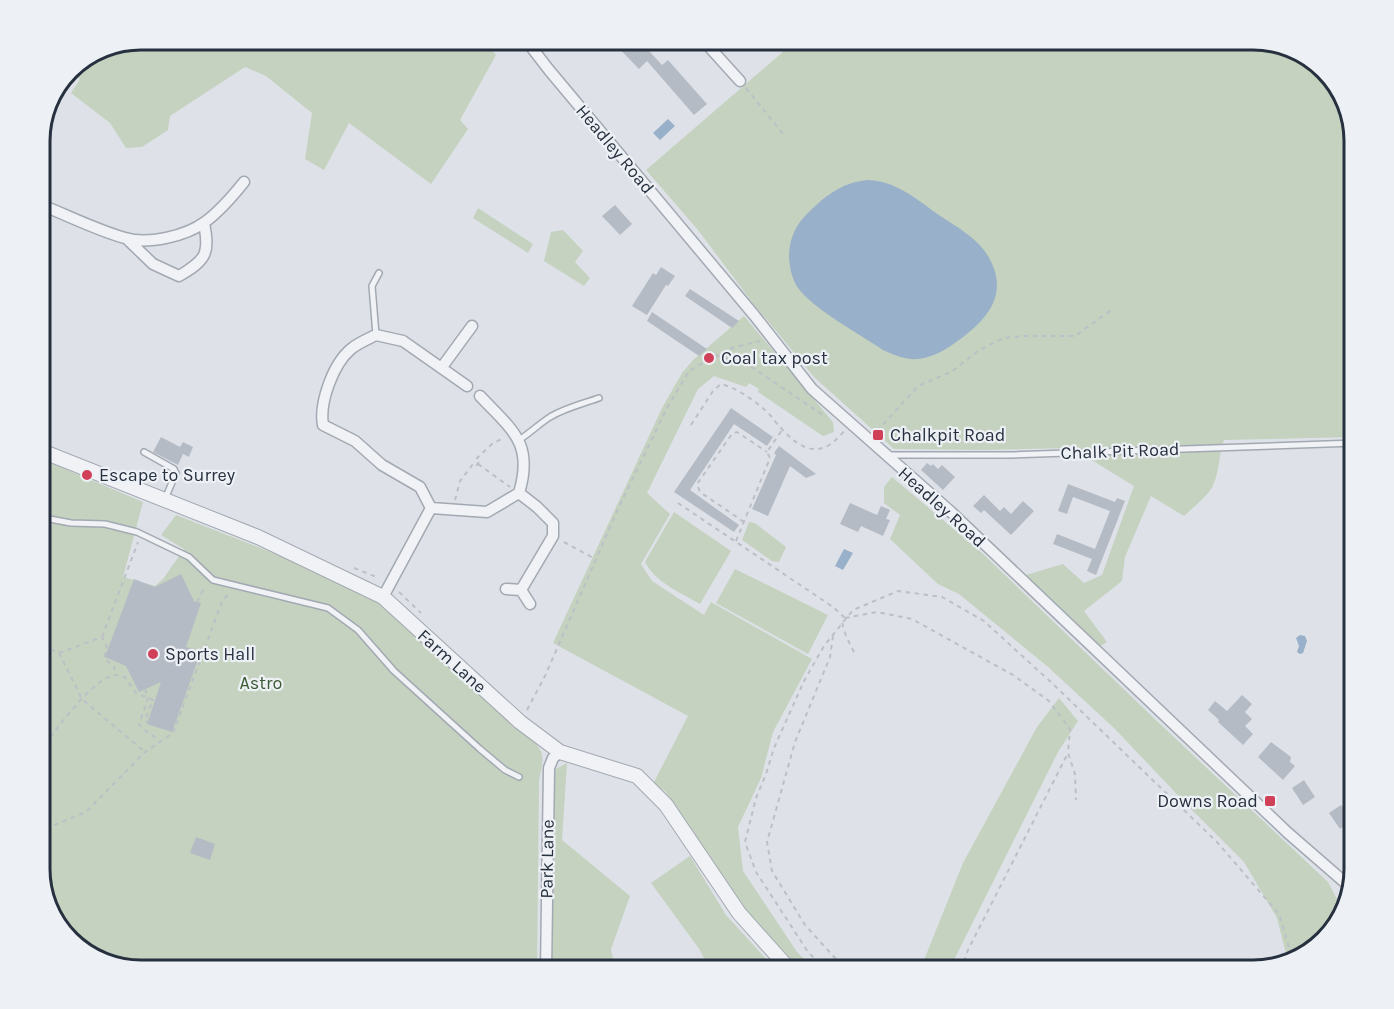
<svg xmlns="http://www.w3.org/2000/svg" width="1394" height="1009" font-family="Karla,sans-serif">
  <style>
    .green { fill: #c4d2bf }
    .water { fill: #98b0c9 }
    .building { fill: #b5bbc5 }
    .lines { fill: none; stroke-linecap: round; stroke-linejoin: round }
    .service-casing { stroke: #a3a9b2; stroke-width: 8 }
    .minor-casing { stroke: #a3a9b2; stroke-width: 13 }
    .tertiary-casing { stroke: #a3a9b2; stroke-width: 16 }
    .path { stroke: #bcc0c6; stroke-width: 2; stroke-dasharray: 4.5 4.5; stroke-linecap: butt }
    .service { stroke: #f0f2f6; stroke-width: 5 }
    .minor { stroke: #f0f2f6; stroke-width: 10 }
    .tertiary { stroke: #f0f2f6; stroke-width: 14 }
    .poi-dot { fill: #d04058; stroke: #edf1f5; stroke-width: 2 }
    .labels { text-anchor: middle; stroke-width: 4.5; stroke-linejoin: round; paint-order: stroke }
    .street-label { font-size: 18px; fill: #27303f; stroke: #edf1f5 }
    .poi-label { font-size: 18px; fill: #27303f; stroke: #edf1f5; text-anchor: start }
    .park-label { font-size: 18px; fill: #3c5a34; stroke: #edf1f5 }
    .rim { fill: none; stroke: #27303f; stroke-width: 3 }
  </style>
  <rect width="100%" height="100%" fill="#dee2e8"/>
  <path class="green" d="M 141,39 L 483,39 L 496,55 L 460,120 L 468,129 L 431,184 L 349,123 L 324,170 L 305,159 L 312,113 L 266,76 L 245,67 L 170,116 L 168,130 L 142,147 L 126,148 L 110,123 L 71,93 L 80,79 L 68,71 L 73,64 Z
    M 798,39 L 1254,39 L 1315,60 L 1344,95 L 1355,140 L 1355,437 L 1224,440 C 1218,456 1220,478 1209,492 C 1202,501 1192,508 1184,516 L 1151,496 L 1125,557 L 1122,581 L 1084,611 L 1107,642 L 1099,647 L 1026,575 L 1063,564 L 1084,583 L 1102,575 L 1134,486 L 1072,448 L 986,450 L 894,449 L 814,377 L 752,302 L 698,230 L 646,170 Z
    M 478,208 L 533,244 L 528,253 L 473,218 Z
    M 563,230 L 583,251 L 575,262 L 590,278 L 584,286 L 544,261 L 551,232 Z
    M 744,316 L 833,422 L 834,432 L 823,436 L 758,392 L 759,389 L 749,383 L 746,387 L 714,376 L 698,389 L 647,493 L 670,514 L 641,564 L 652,581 L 704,615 L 711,602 L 812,659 L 773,732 L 761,778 L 738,827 L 743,871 L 797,952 L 815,970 L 799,970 L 745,909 L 665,791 L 653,784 L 688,716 L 553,643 L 662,408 L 682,373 L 693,360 Z
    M 39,458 L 143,502 L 123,577 L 155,586 L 163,579 L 184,549 L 161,535 L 176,515 L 273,553 L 363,593 L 389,610 L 526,733 C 545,753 545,753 539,780 L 537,970 L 140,970 L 79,949 L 50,914 L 39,875 Z
    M 892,477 L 982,553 L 1160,724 L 1328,882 L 1339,903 L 1334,930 L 1299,959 L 1288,962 L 1277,918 L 1244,862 L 1190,808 L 1114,728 L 1047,666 L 959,594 L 938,584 L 890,539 L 900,515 L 884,503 L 884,487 Z
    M 674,512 L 731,551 L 700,604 C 681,593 655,582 645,562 Z
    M 749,522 L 755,523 L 786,547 L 779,562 L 772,561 L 742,540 Z
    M 735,569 L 828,615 L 808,654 L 716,603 Z
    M 1059,698 L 1078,721 L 1058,752 L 949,970 L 920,970 L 963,863 L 1037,727 Z
    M 567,763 L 562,840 L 630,896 L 611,949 L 615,970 L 551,970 L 554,770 Z
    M 690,856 L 726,915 L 776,970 L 709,969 L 700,950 L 651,883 Z"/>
  <path class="water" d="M 668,119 L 675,126 L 660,140 L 653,133 Z
    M 867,180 C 895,181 914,197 936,213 C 953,225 977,237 988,256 C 1010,293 988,319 959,340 C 947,349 934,357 918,359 C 906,360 894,355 883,350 C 861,335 812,308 798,288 C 792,279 790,269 789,258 C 789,241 794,228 805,216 C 824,197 840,183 867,180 Z
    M 844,549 L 853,553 L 843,570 L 835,566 Z
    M 1300,635 L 1305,636 L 1307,641 L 1303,653 L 1300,654 L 1297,652 L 1299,646 L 1296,638 Z"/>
  <path class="building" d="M 610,39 L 638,39 L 662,65 L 668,60 L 707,104 L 694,115 L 647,61 L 639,69 Z
    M 615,205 L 632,224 L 620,235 L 602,216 Z
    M 661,267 L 675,276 L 668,286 L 666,285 L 647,315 L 632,306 L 653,273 L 656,275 Z
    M 690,289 L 739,321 L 732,328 L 685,296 Z
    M 652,312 L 707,349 L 699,356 L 647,321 Z
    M 731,408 L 773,437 L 767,446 L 734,424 L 690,490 L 739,525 L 734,532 L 674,492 Z
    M 161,437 L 180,447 L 183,442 L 193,447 L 189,457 L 183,454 L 178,465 L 153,452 Z
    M 779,446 L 816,474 L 806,478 L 790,466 L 768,516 L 752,509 L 776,455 L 774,453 Z
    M 927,463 L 931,466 L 933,464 L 938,469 L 942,465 L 955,477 L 943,490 L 921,470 Z
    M 1068,484 L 1115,502 L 1117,498 L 1125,501 L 1096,575 L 1087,571 L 1092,559 L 1053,544 L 1057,534 L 1095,549 L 1110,511 L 1073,497 L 1067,514 L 1058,511 Z
    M 984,495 L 1000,511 L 1004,507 L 1011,514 L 1023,501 L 1034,511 L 1011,535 L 984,510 L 981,513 L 973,506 Z
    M 850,503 L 877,515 L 881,506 L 890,510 L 886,519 L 890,520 L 883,536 L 861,526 L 858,532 L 840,524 Z
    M 181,574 L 194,601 L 201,603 L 186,647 L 201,651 L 172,732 L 147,724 L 161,682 L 139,692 L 126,666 L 105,657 L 134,579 L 155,587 Z
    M 1242,695 L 1252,704 L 1245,712 L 1252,719 L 1245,726 L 1253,734 L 1243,745 L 1218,722 L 1219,720 L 1208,710 L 1215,701 L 1227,711 Z
    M 1271,742 L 1291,757 L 1290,762 L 1295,766 L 1283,780 L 1258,757 Z
    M 1304,780 L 1315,797 L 1303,805 L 1292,788 Z
    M 1355,801 L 1355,819 L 1340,829 L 1329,813 L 1341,805 L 1344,809 Z
    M 196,837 L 215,844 L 210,860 L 190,853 Z"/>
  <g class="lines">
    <defs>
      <path id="service" d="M 376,335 L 372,286 L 379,273
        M 519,440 C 530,433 539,424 550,417 C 565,408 582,404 599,398
        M 144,452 L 174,469 L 176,473 L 165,499
        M 890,455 L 1011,455 L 1355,443
        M 39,517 L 71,523 L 105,524 L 137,532 L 189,557 L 213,580 L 328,608 L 358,630 L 394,671 L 480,749 L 505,770 L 519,777"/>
      <path id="minor" d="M 525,39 L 549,70 L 754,315 L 812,389 L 951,512 L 1288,833 L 1349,886
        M 702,39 L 740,81
        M 39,204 C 67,215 96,230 125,238 C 148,245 186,236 205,222 C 220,211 232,197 244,182
        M 127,239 L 153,264 L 179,276 C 206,260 210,254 204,223
        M 442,367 L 472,326
        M 431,508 L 420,487 L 382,465 L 355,441 L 323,425 C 319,403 333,364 351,349 C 358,343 368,339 376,335 L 403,341 L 467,386
        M 506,589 L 521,590 L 553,536 L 553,523 L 537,507 L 519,493
        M 521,590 L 530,604
        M 383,597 L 431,508 L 487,512 L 519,493 C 534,443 512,430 480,396
        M 546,970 L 549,768 L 553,758 L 560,752"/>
      <path id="tertiary" d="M 39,450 L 258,537 L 383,597 L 520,722 L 560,752 L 637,776 L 666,805 L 739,913 L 790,970"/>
    </defs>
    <use href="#service" class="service-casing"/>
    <use href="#minor" class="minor-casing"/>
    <use href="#tertiary" class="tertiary-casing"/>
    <path class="path" d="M 746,88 L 783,134
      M 717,356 L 747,364 L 823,415
      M 691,425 L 713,391 L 721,384 C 737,388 752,399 765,410 C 771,415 775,422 780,427 C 802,452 822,459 844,431
      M 877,431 L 918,386 L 951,372 L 978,351 L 1003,338 L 1023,336 L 1075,336 L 1114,308
      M 478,464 L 510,487
      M 455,500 L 460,481 L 473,464 L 476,466 L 480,461 L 477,458 L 492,444 L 503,438
      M 678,503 L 833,607 L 845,618
      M 744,522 L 700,492 L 697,484 L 732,434 L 737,432 L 767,452
      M 736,541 L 770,458 L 767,452 L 782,430
      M 564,542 L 595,559
      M 354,568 L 379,578
      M 399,592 L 421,613
      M 197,602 L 205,586
      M 845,618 L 877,612 L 912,619 L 1013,675 L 1049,701 L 1070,729 L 1068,753 L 1075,774 L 1076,800
      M 842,623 L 846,636 L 854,652
      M 39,627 L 45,647 L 59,653 L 82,699 L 145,752
      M 833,636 L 830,657 L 795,742 L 767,842 L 772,871 L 805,925 L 846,970
      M 102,637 L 138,542
      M 59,653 L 102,637 L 107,647 L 104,658 L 114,667 L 116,675
      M 39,655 L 51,651
      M 145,689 L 148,698 L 139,724 C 144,732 154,734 159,742
      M 527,710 L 545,676 L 617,511 L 667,408 L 689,371 L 728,349 L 760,341
      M 39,751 C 55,732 88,684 111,676 C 116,674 120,676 125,677 L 136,693 L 153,700 L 145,721 L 147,722
      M 39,847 L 52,826 L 86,812 L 145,752 L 173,733 L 223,599 L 231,593
      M 826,970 L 808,952 L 756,872 L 745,842 L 756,798 L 766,774 L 774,748 L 804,681 L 824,646 L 853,610 L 898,591 L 942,597 L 984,621 L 1054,685 L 1217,842 L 1279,914 L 1293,961
      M 961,970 L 968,950 L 1068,753"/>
    <use href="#service" class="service"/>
    <use href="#minor" class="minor"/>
    <use href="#tertiary" class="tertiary"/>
  </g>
  <g class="poi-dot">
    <circle cx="709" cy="358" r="6"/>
    <rect x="872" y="429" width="12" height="12" rx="3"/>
    <circle cx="87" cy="475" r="6"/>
    <circle cx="153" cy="654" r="6"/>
    <rect x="1264" y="795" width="12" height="12" rx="3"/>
  </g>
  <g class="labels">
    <g class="street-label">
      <text transform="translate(615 149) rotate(50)" y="6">Headley Road</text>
      <text transform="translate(1120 451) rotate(-2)" y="6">Chalk Pit Road</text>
      <text transform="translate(942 507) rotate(42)" y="6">Headley Road</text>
      <text transform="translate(452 661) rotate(42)" y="6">Farm Lane</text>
      <text transform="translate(547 859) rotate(-89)" y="6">Park Lane</text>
    </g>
    <g class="poi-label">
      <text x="721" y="364">Coal tax post</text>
      <text x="890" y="441">Chalkpit Road</text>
      <text x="99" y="481">Escape to Surrey</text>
      <text x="165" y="660">Sports Hall</text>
      <text x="1258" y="807" text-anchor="end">Downs Road</text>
    </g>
    <g class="park-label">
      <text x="261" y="689">Astro</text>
    </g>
  </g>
  <path d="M0 0H1394V1009H0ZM141 50H1253A91 91 0 0 1 1344 141V869A91 91 0 0 1 1253 960H141A91 91 0 0 1 50 869V141A91 91 0 0 1 141 50Z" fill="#edf1f5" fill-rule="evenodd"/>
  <path class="rim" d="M141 50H1253A91 91 0 0 1 1344 141V869A91 91 0 0 1 1253 960H141A91 91 0 0 1 50 869V141A91 91 0 0 1 141 50Z"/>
</svg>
